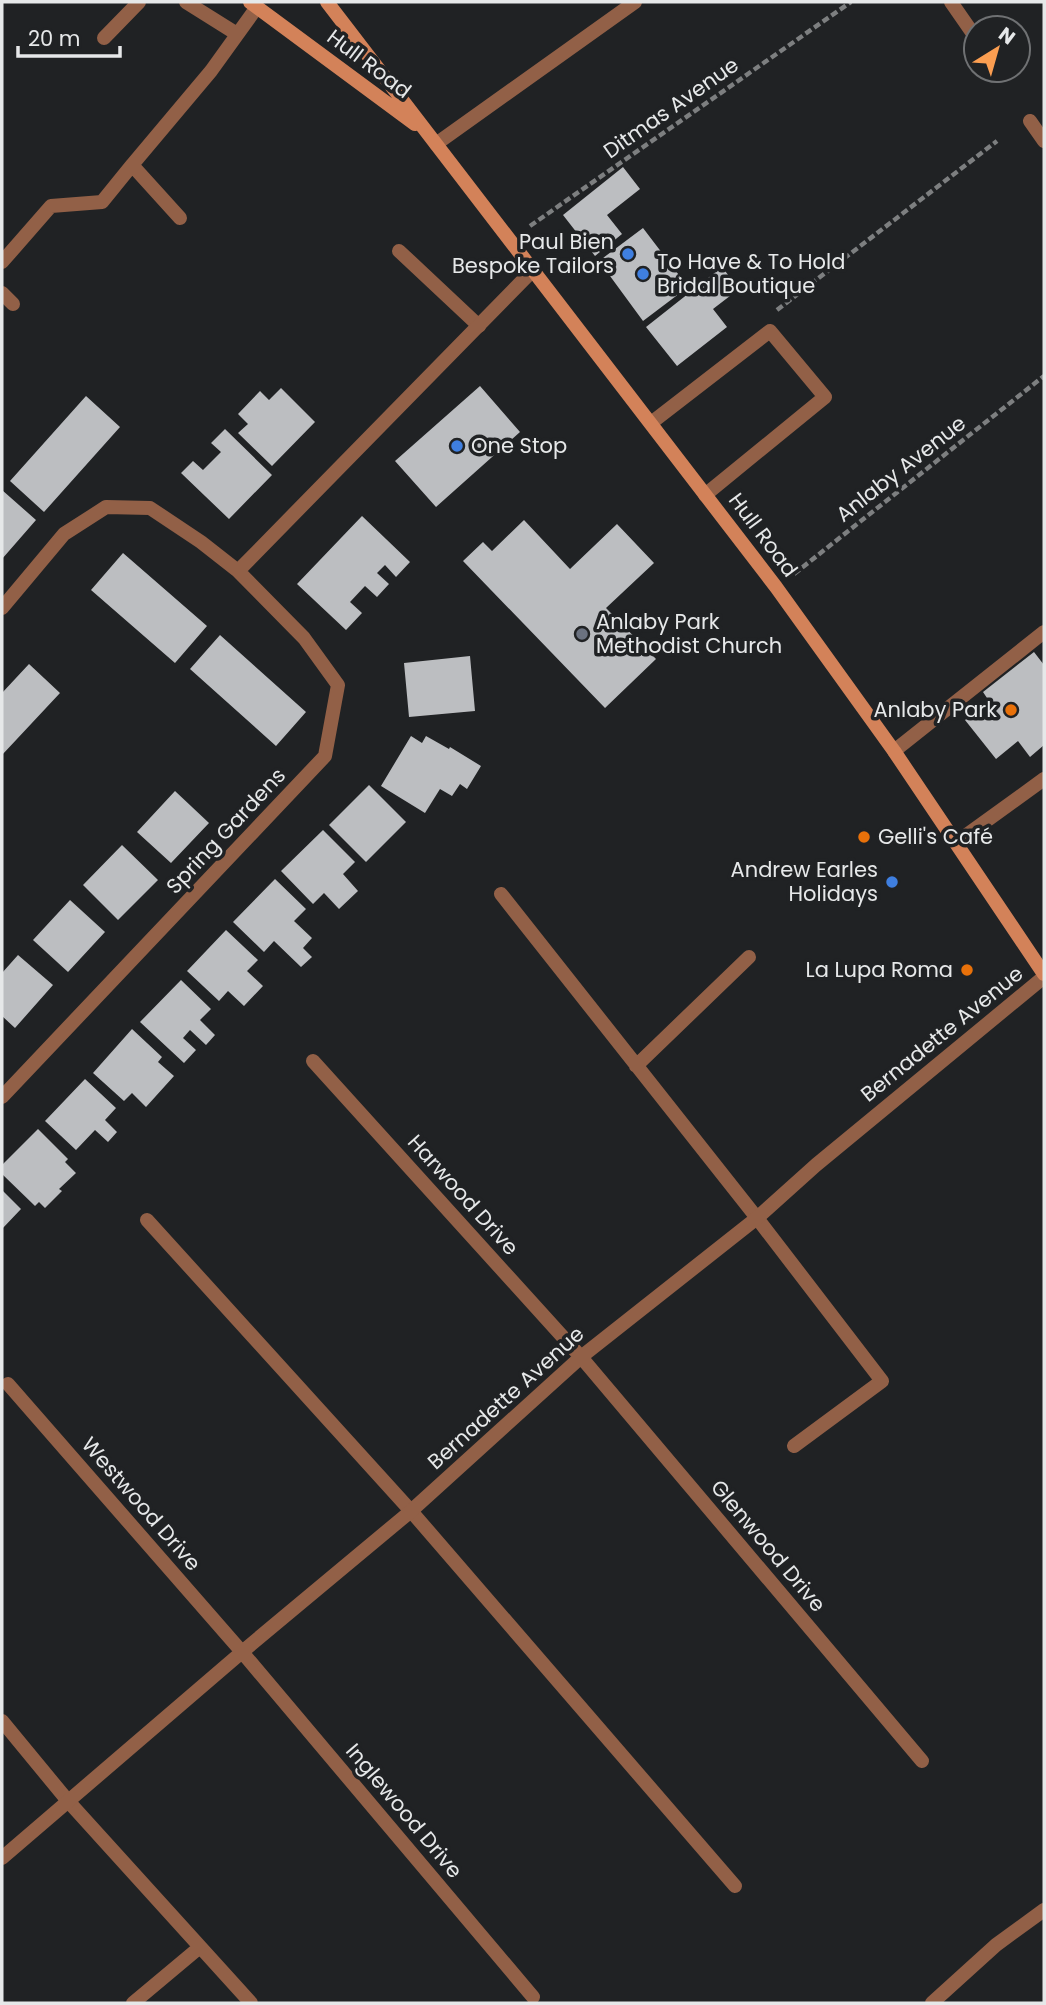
<svg xmlns="http://www.w3.org/2000/svg" width="1046" height="2005" font-family="Poppins,sans-serif">
  <style>
    .building { fill: #bcbec1 }
    .lines { fill: none; stroke-linecap: round; stroke-linejoin: round }
    .path { stroke: #7d7f80; stroke-width: 4.5; stroke-dasharray: 7 3.5; stroke-linecap: butt }
    .service { stroke: #926047; stroke-width: 14 }
    .minor { stroke: #926047; stroke-width: 14 }
    .secondary { stroke: #d38259; stroke-width: 14 }
    .shop-dot { fill: #3f7fe0; stroke: #202224; stroke-width: 2.5 }
    .worship-dot { fill: #6b7280; stroke: #202224; stroke-width: 2.5 }
    .food-dot { fill: #e8710a; stroke: #202224; stroke-width: 2.5 }
    .labels { text-anchor: middle; stroke-width: 7; stroke-linejoin: round; paint-order: stroke }
    .street-label { font-size: 21px; fill: #e6e8e9; stroke: #202224 }
    .poi-label { font-size: 21px; fill: #e6e8e9; stroke: #202224; text-anchor: end }
  </style>
  <rect width="100%" height="100%" fill="#202224"/>
  <path class="building" d="M 623,167 L 640,189 L 607,215 L 622,234 L 595,256 L 563,215 Z
    M 643,228 L 688,287 L 643,321 L 599,261 Z
    M 722,267 L 739,289 L 713,309 L 727,327 L 677,366 L 646,327 Z
    M 480,386 L 520,432 L 436,507 L 395,461 Z
    M 281,388 L 315,422 L 272,466 L 238,433 L 248,424 L 238,414 L 260,391 L 269,400 Z
    M 86,396 L 120,427 L 44,512 L 10,481 Z
    M 225,429 L 272,475 L 229,519 L 181,473 L 193,461 L 203,470 L 221,452 L 211,443 Z
    M 2,490 L 36,520 L 2,559 Z
    M 362,516 L 410,562 L 396,577 L 385,565 L 377,573 L 389,584 L 377,597 L 365,586 L 350,602 L 362,613 L 346,630 L 297,584 Z
    M 524,520 L 570,569 L 617,524 L 654,563 L 606,608 L 656,659 L 605,708 L 463,561 L 483,542 L 492,551 Z
    M 123,553 L 207,626 L 175,663 L 91,590 Z
    M 220,635 L 306,712 L 276,746 L 190,669 Z
    M 1034,652 L 1044,665 L 1044,745 L 1030,757 L 1018,741 L 996,759 L 965,720 L 989,701 L 983,692 Z
    M 470,656 L 475,711 L 409,717 L 404,663 Z
    M 29,664 L 60,693 L 2,755 L 2,693 Z
    M 411,736 L 422,743 L 426,736 L 449,749 L 450,747 L 481,766 L 467,789 L 460,784 L 452,796 L 440,789 L 425,813 L 381,786 Z
    M 369,785 L 406,822 L 366,862 L 329,825 Z
    M 175,791 L 209,823 L 171,863 L 137,832 Z
    M 323,830 L 355,862 L 343,874 L 358,891 L 339,909 L 324,893 L 313,904 L 281,871 Z
    M 122,845 L 158,880 L 118,920 L 83,885 Z
    M 275,879 L 306,909 L 294,921 L 312,938 L 303,948 L 312,957 L 301,967 L 274,941 L 264,952 L 233,922 Z
    M 70,900 L 105,932 L 68,972 L 33,940 Z
    M 226,930 L 258,960 L 247,971 L 263,986 L 244,1006 L 228,991 L 219,1001 L 187,971 Z
    M 18,955 L 53,985 L 15,1028 L 2,1016 L 2,973 Z
    M 181,980 L 211,1009 L 200,1020 L 215,1035 L 206,1045 L 190,1030 L 183,1038 L 196,1050 L 184,1063 L 140,1022 Z
    M 132,1029 L 162,1057 L 158,1062 L 174,1076 L 146,1107 L 132,1093 L 124,1101 L 93,1073 Z
    M 85,1079 L 116,1108 L 105,1120 L 117,1132 L 108,1142 L 95,1130 L 76,1150 L 45,1121 Z
    M 38,1129 L 68,1159 L 65,1162 L 76,1173 L 59,1189 L 62,1191 L 45,1208 L 39,1202 L 35,1206 L 2,1174 L 2,1165 Z
    M 2,1190 L 21,1209 L 2,1229 Z"/>
  <g class="lines">
    <path class="path" d="M 530,226 L 851,2
      M 777,310 L 997,141
      M 794,574 L 1044,376"/>
    <path class="service" d="M 186,2 L 237,34
      M 951,2 L 976,38
      M 104,38 L 139,2
      M 1030,121 L 1044,141
      M 436,144 L 635,2
      M 180,218 L 132,165 L 211,71 L 257,7
      M 399,251 L 479,326
      M 2,262 L 51,206 L 102,202 L 132,165
      M 2,293 L 13,304
      M 651,423 L 770,331 L 825,397 L 705,495
      M 501,894 L 757,1218 L 882,1381 L 794,1446
      M 636,1066 L 749,957
      M 147,1220 L 411,1511 L 735,1886
      M 2,1721 L 68,1801 L 251,2003
      M 133,2003 L 200,1947"/>
    <path class="minor" d="M 238,571 L 532,271
      M 2,608 L 64,534 L 106,507 L 150,508 L 201,542 L 238,571 L 304,638 L 338,685 L 325,756 L 2,1097
      M 894,751 L 1044,632
      M 957,842 L 1044,779
      M 313,1061 L 581,1357 L 922,1761
      M 8,1384 L 242,1652 L 533,1997
      M 2,1858 L 242,1652 L 411,1511 L 581,1357 L 757,1218 L 816,1165 L 1044,977
      M 932,2003 L 996,1945 L 1044,1910"/>
    <path class="secondary" d="M 250,2 L 415,124
      M 327,2 L 776,587 L 894,751 L 1044,974"/>
  </g>
  <g class="shop-dot">
    <circle cx="628" cy="254" r="7"/>
    <circle cx="643" cy="274" r="7"/>
    <circle cx="457" cy="446" r="7"/>
    <circle cx="892" cy="882" r="7"/>
  </g>
  <circle class="worship-dot" cx="582" cy="634" r="7"/>
  <g class="food-dot">
    <circle cx="1011" cy="710" r="7"/>
    <circle cx="864" cy="837" r="7"/>
    <circle cx="967" cy="970" r="7"/>
  </g>
  <g class="labels">
    <g class="street-label">
      <text transform="translate(369 64) rotate(37)" y="7">Hull Road</text>
      <text transform="translate(671 108) rotate(-35)" y="7">Ditmas Avenue</text>
      <text transform="translate(901 469) rotate(-38)" y="7">Anlaby Avenue</text>
      <text transform="translate(763 535) rotate(53)" y="7">Hull Road</text>
      <text transform="translate(226 831) rotate(-47)" y="7">Spring Gardens</text>
      <text transform="translate(942 1034) rotate(-39)" y="7">Bernadette Avenue</text>
      <text transform="translate(463 1195) rotate(48)" y="7">Harwood Drive</text>
      <text transform="translate(506 1398) rotate(-42)" y="7">Bernadette Avenue</text>
      <text transform="translate(141 1504) rotate(49)" y="7">Westwood Drive</text>
      <text transform="translate(768 1546) rotate(50)" y="7">Glenwood Drive</text>
      <text transform="translate(404 1811) rotate(50)" y="7">Inglewood Drive</text>
    </g>
    <g class="poi-label">
      <text x="614" y="249">Paul Bien<tspan x="614" dy="24">Bespoke Tailors</tspan></text>
      <text x="657" y="269" text-anchor="start">To Have &amp; To Hold<tspan x="657" dy="24">Bridal Boutique</tspan></text>
      <text x="471" y="453" text-anchor="start">One Stop</text>
      <text x="596" y="629" text-anchor="start">Anlaby Park<tspan x="596" dy="24">Methodist Church</tspan></text>
      <text x="997" y="717">Anlaby Park</text>
      <text x="878" y="844" text-anchor="start">Gelli's Café</text>
      <text x="878" y="877">Andrew Earles<tspan x="878" dy="24">Holidays</tspan></text>
      <text x="953" y="977">La Lupa Roma</text>
    </g>
  </g>
  <rect width="1046" height="2005" fill="none" stroke="#e6e8e9" stroke-width="7"/>
  <g transform="translate(997 49) rotate(37)"><circle r="33" fill="#202224" stroke="#6f7173" stroke-width="2"/>
  <path d="M0-5L12 26L0 18L-12 26Z" fill="#fb9e51"/>
  <text y="-10" font-size="19" font-weight="bold" text-anchor="middle" fill="#e6e8e9">N</text>
  </g>
  <path d="M18 46v10h102v-10" fill="none" stroke="#e6e8e9" stroke-width="3.5"/>
  <text x="28" y="46" font-size="21" fill="#e6e8e9" stroke="#202224" stroke-width="5" paint-order="stroke">20 m</text>
</svg>
